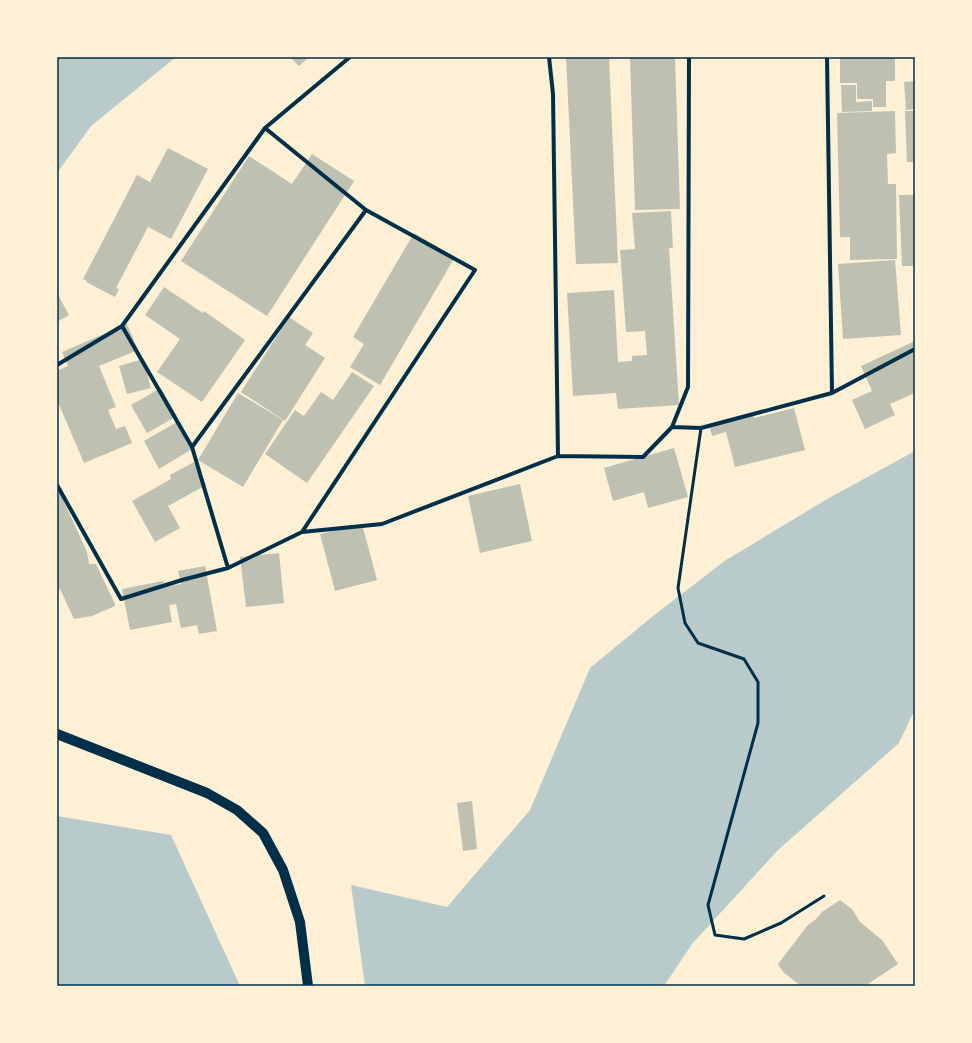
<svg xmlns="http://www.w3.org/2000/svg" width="972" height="1043" font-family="Helvetica,sans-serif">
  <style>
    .green { fill: #b9caca }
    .building { fill: #bec0b2 }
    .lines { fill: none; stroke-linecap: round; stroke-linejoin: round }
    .service { stroke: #003049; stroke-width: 3 }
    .minor { stroke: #003049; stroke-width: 4 }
    .primary { stroke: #003049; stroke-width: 10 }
    .neatline { fill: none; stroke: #003049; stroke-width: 1.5 }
  </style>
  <rect width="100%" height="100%" fill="#fdf0d5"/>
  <path class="green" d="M 57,57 L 176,57 L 91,126 L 57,173 Z
    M 915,451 L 915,709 L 899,743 L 777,851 L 692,944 L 664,986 L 365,986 L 351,885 L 447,907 L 530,810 L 590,668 L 653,616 L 726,560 L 829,498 Z
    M 57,816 L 171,835 L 240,986 L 57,986 Z"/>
  <path class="building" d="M 290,57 L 309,57 L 299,66 Z
    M 566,57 L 609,57 L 618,263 L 576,264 Z
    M 646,57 L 675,57 L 680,209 L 635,210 L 630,58 Z
    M 840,57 L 895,57 L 895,81 L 886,81 L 886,107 L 873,107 L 873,99 L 857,99 L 857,83 L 840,83 Z
    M 915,81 L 915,109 L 906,110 L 904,82 Z
    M 841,85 L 856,85 L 856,102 L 872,101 L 872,111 L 842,112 Z
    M 895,111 L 896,153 L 887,154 L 888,184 L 896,184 L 897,259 L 850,260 L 850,237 L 840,237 L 837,113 Z
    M 905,111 L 915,111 L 915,162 L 907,162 Z
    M 168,148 L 208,169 L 171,239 L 148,227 L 116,288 L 119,289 L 115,297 L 86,282 L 87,281 L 83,279 L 137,175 L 150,182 Z
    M 312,154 L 354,181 L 267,316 L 181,261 L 249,156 L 292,184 Z
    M 899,195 L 915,195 L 915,266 L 902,266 Z
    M 671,211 L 673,248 L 669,248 L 679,405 L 618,409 L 616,393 L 573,396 L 567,293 L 614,290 L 618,362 L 632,361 L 632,356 L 647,355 L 645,331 L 626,332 L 620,250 L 635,249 L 632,213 Z
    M 414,233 L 455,257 L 380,385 L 350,367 L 364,344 L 353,337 Z
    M 895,260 L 901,335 L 843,339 L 838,264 Z
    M 164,287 L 203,313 L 204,311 L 245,340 L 202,402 L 157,372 L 180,339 L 145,315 Z
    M 57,293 L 69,315 L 57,322 Z
    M 289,317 L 313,333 L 305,345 L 325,358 L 285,421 L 241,392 Z
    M 127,324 L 138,350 L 99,366 L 116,407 L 108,410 L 116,429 L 125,426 L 132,443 L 84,463 L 57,400 L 57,371 L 68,366 L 62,352 Z
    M 915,341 L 915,393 L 890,404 L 895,415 L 865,429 L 852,400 L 872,391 L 861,366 Z
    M 143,359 L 151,388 L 127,394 L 119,366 Z
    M 352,372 L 374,386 L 307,483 L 265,454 L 295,410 L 304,416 L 321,392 L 333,400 Z
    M 161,388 L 177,416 L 147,433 L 131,405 Z
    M 238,393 L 283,420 L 243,487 L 198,460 Z
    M 794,408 L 805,450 L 735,467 L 726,432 L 712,436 L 709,424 L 753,413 L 754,418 Z
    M 177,422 L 192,449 L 159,469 L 144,441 Z
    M 674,448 L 688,497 L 648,508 L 644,492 L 613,501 L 604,468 Z
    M 194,462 L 206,485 L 168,506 L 180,528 L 155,542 L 132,501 L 171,479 L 170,475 Z
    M 520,484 L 532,541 L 480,553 L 468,496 Z
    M 60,493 L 87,552 L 89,564 L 96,564 L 115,604 L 115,606 L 92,616 L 74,619 L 60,589 L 57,591 L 57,495 Z
    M 362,524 L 377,580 L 335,591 L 320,534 Z
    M 279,553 L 284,603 L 246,607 L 240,557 Z
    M 205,566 L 217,631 L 199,634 L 197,625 L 181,628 L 176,604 L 169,605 L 172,622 L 130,630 L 122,589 L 163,581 L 164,587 L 181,584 L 178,571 Z
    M 472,801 L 477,849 L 463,851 L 457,803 Z
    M 840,900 L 852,909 L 860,922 L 882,940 L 898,964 L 865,986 L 801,986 L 783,972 L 778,964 L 808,925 L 815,920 L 822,912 Z"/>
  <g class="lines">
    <path class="service" d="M 701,428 L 678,588 L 685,623 L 698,643 L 744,659 L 758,682 L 758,723 L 708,905 L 715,935 L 744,939 L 781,923 L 824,896"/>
    <path class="minor" d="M 549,57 L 553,94 L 558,456
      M 827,57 L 832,393
      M 122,326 L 192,447 L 228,568
      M 57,365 L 122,326 L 265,128 L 350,57
      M 672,427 L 701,428 L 832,393 L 915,349
      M 192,447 L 366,210
      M 57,485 L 121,599 L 182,580 L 228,568 L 302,532 L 475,270 L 366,210 L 265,128
      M 302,532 L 382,524 L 558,456 L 643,457 L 672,427 L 688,387 L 689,57"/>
    <path class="primary" d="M 57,734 L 207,793 L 237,810 L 263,833 L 283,870 L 300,922 L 308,986"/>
  </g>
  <rect width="972" height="1043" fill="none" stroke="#fdf0d5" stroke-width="116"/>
  <rect x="58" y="58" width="856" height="927" class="neatline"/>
</svg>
